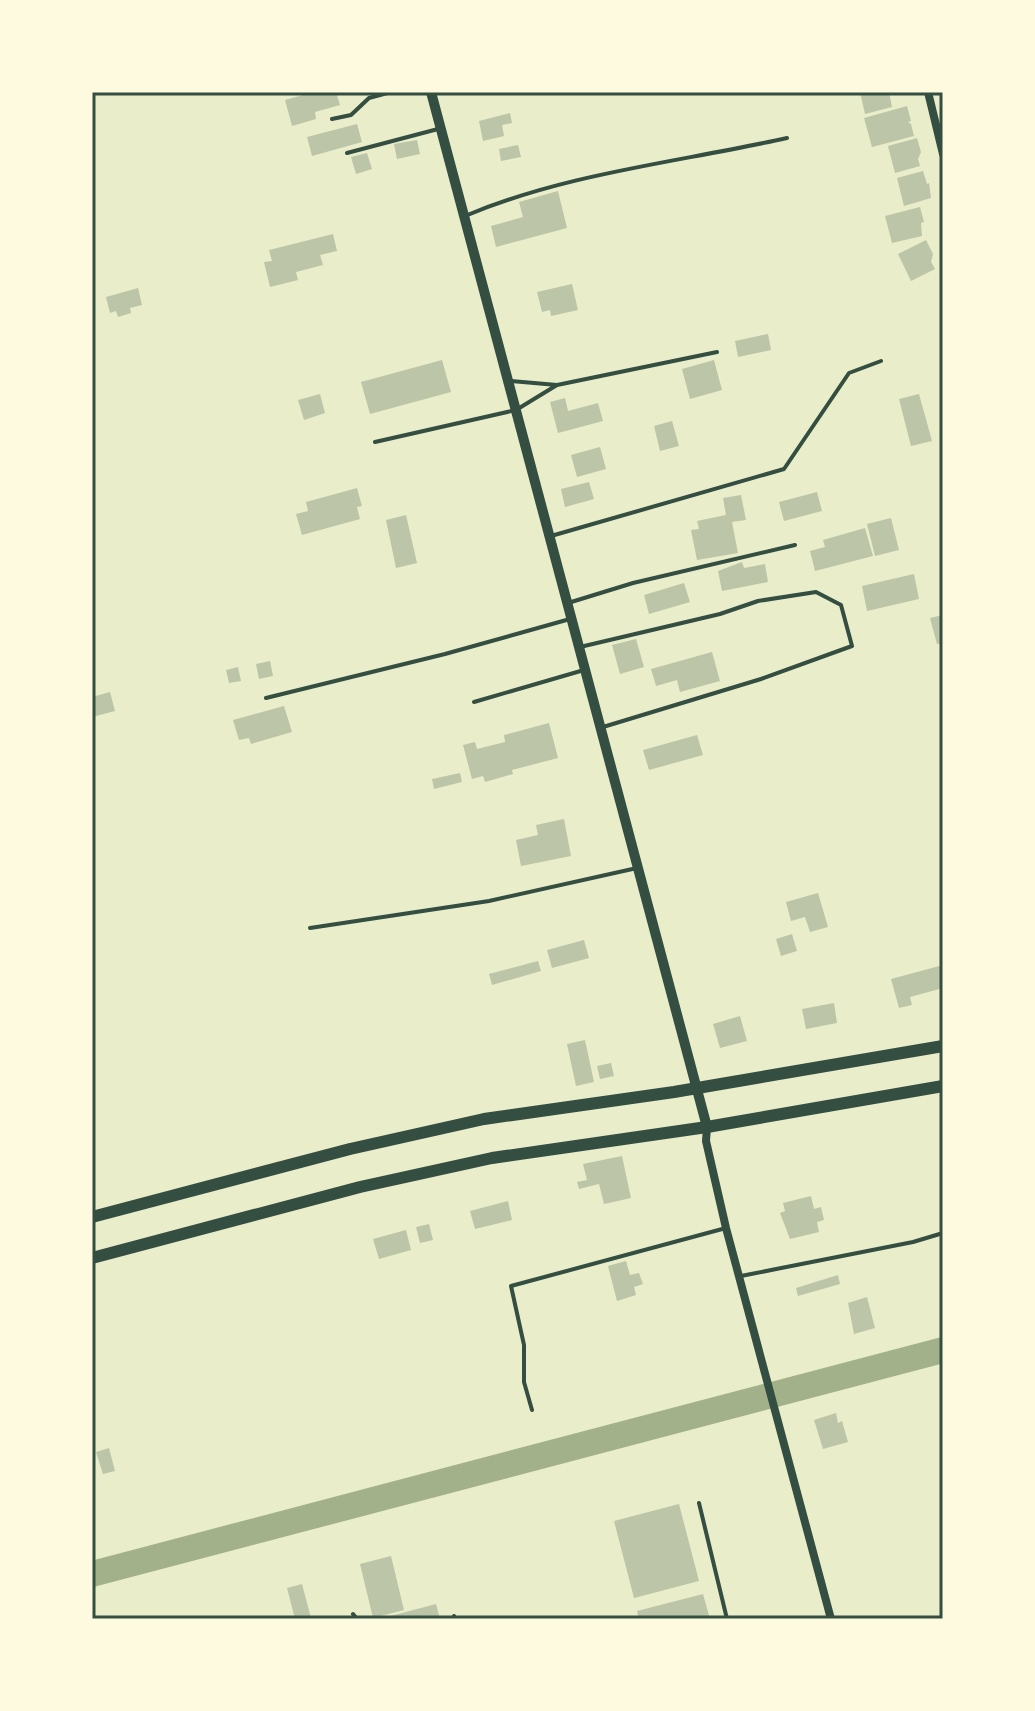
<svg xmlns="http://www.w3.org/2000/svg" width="1035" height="1711" font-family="Poppins,sans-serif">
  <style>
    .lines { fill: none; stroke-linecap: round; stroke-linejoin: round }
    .river { stroke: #a3b18a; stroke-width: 26 }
    .building { fill: #bcc5a7 }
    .service { stroke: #344e41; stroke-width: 4 }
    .minor { stroke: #344e41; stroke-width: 8 }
    .tertiary { stroke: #344e41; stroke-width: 10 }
    .secondary { stroke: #344e41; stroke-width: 12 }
    .neatline { fill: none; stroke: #344e41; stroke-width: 3 }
  </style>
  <rect width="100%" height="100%" fill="#e9edc9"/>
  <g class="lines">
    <path class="river" d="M 92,1574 L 943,1350"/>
  </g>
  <path class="building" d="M 314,92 L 336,92 L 340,105 L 315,112 L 316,119 L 292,126 L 285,100 Z
    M 860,92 L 889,92 L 892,107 L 865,114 Z
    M 907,106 L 911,121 L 908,122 L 911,124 L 914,136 L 872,147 L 864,118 Z
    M 510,113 L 512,123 L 502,125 L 504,136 L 483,141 L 479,121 Z
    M 357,124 L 362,142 L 312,156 L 307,137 Z
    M 917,138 L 921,152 L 918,159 L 920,166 L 895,173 L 888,146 Z
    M 417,140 L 420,154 L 397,159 L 394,144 Z
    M 518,145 L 521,157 L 501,161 L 499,149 Z
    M 367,153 L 372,169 L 356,174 L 351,157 Z
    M 923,171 L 927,184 L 929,183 L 931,198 L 904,206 L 897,178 Z
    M 558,191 L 567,228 L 496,247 L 491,226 L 523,217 L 519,202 Z
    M 920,207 L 924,222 L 921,223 L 922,236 L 892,243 L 885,216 Z
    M 333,234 L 337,251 L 320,255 L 323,265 L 296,272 L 298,280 L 270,287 L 264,262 L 272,261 L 269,250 Z
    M 926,240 L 933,254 L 931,262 L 935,269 L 911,281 L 898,254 Z
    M 572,284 L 578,310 L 551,316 L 550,310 L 542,312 L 537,292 Z
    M 138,288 L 142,305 L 130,308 L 131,313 L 118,317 L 116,311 L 110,313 L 106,297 Z
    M 768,334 L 771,350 L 738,357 L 735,341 Z
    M 442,360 L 451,392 L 370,414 L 361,382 Z
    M 714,360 L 722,390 L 690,399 L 682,369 Z
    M 320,394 L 325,413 L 304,420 L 298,400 Z
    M 919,394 L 932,441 L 911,446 L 899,399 Z
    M 565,398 L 568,411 L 598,403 L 603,421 L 558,433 L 550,402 Z
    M 672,421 L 679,446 L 660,451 L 654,426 Z
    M 600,447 L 606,469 L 577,477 L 571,455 Z
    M 589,482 L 594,499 L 565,507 L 561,489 Z
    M 357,488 L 362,506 L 357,507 L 360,519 L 302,535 L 296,514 L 308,511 L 306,502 Z
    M 817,492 L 822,511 L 784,521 L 779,502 Z
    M 741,495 L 746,520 L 732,522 L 738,553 L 697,560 L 691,530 L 699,529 L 697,521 L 726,515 L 723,498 Z
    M 406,515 L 417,563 L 396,568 L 386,520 Z
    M 891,518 L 899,550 L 875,556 L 867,524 Z
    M 865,528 L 873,556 L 815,571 L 810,551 L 825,547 L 823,540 Z
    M 742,562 L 744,568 L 765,564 L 768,582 L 722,591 L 718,571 Z
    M 914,574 L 919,599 L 867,611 L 862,586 Z
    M 684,583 L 690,602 L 649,614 L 644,595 Z
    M 943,615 L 943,643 L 937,644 L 930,618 Z
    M 636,639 L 644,667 L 620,674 L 612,645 Z
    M 712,652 L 720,681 L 680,692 L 677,680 L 656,686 L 651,669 Z
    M 270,661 L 273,676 L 259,679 L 256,664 Z
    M 238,667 L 241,681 L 229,683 L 226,670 Z
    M 110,692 L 115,711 L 92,717 L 92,697 Z
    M 284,706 L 292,732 L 251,744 L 249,738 L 239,740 L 233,720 Z
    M 549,723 L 558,758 L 512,770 L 513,774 L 485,782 L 483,776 L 472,779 L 463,745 L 475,742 L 477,749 L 505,742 L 504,735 Z
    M 697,735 L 703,755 L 649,770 L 643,750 Z
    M 460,773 L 462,782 L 434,789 L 432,779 Z
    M 564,819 L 571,856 L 521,866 L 516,840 L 538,835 L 536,825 Z
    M 818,893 L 828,927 L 810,932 L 805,917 L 791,921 L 786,902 Z
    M 792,934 L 797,951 L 781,956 L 776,939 Z
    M 584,940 L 589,958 L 552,968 L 547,950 Z
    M 538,961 L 541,971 L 492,985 L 489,974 Z
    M 943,965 L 943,988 L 910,997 L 912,1005 L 899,1008 L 891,979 Z
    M 834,1003 L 837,1023 L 806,1029 L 802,1009 Z
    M 740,1016 L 747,1041 L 720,1048 L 713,1024 Z
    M 585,1040 L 594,1082 L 576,1086 L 567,1044 Z
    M 611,1063 L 614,1076 L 600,1079 L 597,1066 Z
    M 622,1156 L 631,1198 L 604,1204 L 599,1184 L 579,1189 L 577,1182 L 587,1180 L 583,1164 Z
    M 811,1196 L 814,1209 L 821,1207 L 824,1220 L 817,1222 L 819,1232 L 790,1239 L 780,1213 L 785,1211 L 783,1203 Z
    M 508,1201 L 512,1220 L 475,1229 L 470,1211 Z
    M 429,1224 L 433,1240 L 420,1243 L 416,1227 Z
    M 406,1230 L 411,1250 L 379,1259 L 373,1239 Z
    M 626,1261 L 630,1275 L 639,1273 L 643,1284 L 634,1287 L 636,1295 L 617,1301 L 608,1266 Z
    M 838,1275 L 840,1284 L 798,1296 L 796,1288 Z
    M 867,1297 L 875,1328 L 854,1334 L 848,1303 Z
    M 836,1413 L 838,1423 L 842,1421 L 848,1442 L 823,1449 L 814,1420 Z
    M 109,1448 L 115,1471 L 103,1474 L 96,1452 Z
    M 679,1504 L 699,1581 L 634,1598 L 614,1521 Z
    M 391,1556 L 404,1610 L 373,1618 L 360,1564 Z
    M 302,1584 L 311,1618 L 295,1619 L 287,1588 Z
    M 703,1594 L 710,1619 L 639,1619 L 637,1611 Z
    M 436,1604 L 440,1619 L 383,1619 L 383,1618 Z"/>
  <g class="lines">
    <path class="service" d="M 332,119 L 351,115 L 369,98 L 391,92
      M 347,153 L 438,129
      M 465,216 C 567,173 680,162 787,138
      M 557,385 L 717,352
      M 375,442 L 516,410 L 557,385 L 511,381
      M 551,536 L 784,469 L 849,373 L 881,361
      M 568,603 L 633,583 L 795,545
      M 580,647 L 720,614 L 758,601 L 816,592 L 841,605 L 852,646 L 761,679 L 603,727
      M 266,698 L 445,654 L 570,619
      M 474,702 L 584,670
      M 310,928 L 489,901 L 637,868
      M 741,1276 L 913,1242 L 943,1233
      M 532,1410 L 524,1382 L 524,1345 L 511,1286 L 726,1228
      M 699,1503 L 727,1619
      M 353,1614 L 357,1619
      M 454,1616 L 455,1619"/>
    <path class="minor" d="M 928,92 L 943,154
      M 707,1127 L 706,1141 L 726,1228 L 831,1619"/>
    <path class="tertiary" d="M 431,92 L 707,1127"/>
    <path class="secondary" d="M 92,1217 L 350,1149 L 484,1119 L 674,1092 L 943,1046
      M 92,1258 L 360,1187 L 492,1158 L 707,1127 L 943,1086"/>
  </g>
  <rect width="1035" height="1711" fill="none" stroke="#fefae0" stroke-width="188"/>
  <rect x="94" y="94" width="847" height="1523" class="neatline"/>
</svg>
